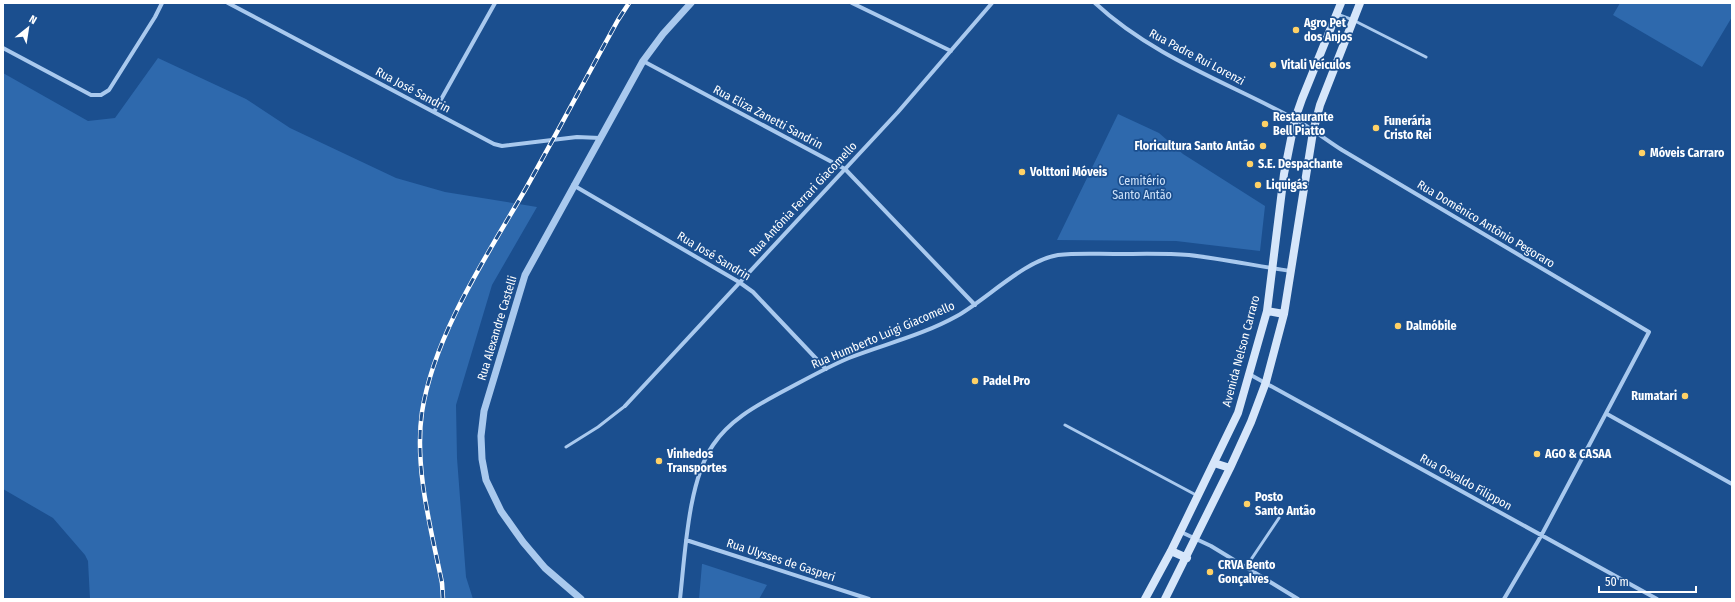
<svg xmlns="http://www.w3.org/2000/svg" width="1735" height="602" font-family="'Fira Sans Condensed',sans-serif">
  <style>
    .green { fill: #2e69ad }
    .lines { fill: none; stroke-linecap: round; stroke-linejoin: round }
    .service { stroke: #a9c9ee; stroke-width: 3 }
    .minor { stroke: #a9c9ee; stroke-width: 4 }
    .tertiary { stroke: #a9c9ee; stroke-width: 7 }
    .secondary { stroke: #d6e6fa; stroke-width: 8 }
    .rail-casing { stroke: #fff; stroke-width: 4.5 }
    .rail { stroke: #1b4f8f; stroke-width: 3; stroke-dasharray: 9; stroke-linecap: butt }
    .poi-dot { fill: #ffd166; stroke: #1b4f8f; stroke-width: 1.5 }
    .labels { text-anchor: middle; stroke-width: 3.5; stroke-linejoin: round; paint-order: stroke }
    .poi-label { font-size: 12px; font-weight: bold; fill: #fff; stroke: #1b4f8f; text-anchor: start }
    .street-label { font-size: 12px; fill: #fff; stroke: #1b4f8f }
    .park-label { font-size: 12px; fill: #cfe3fa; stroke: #1b4f8f }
  </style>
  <rect width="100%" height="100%" fill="#1b4f8f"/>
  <path class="green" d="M 1620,3 L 1732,3 L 1732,17 L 1702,67 L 1613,15 Z
    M 158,58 L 246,99 L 290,128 L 396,178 L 445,192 L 537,207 L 492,285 L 456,405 L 457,458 L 466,577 L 473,599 L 90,599 L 88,561 L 85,555 L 53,518 L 3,489 L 3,73 L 88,121 L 115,118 Z
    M 1118,114 L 1159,133 L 1183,154 L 1265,206 L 1260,251 L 1176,241 L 1057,240 Z
    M 702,564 L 703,564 L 767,585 L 759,599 L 699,599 Z"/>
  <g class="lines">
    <path class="service" d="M 1337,14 L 1353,20 L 1426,57
      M 1065,425 L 1196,495
      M 566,447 L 598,427 L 625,406
      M 1246,567 L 1279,518"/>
    <path class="minor" d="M 228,3 L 494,144 L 502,146 L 577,137 L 600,138
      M 852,3 L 951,51
      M 1095,3 C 1152,56 1226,82 1293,118 C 1310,127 1326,140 1342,150 L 1649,332 L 1541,536 L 1504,599
      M 3,48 L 91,95 L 101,95 L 109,90 L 155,17 L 162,3
      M 643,61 L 845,169 L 975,305
      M 434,112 L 495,3
      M 573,185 L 739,282 L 753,292 L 826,369
      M 1249,374 L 1657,599
      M 625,406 L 898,112 L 992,3
      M 1607,414 L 1732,484
      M 1181,532 L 1211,546 L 1298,599
      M 686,540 L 869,599
      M 680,599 C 685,555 688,481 713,445 C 729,421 754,407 778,394 C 801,382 825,368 849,358 C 885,344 923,335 957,316 C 987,299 1025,260 1058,255 C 1076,253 1095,254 1114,254 C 1138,254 1164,253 1189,255 C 1223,259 1257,266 1291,271"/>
    <path class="tertiary" d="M 581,599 L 545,568 L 523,542 L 501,511 L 486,480 L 482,459 L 481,436 L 484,411 L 525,275 L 643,61 L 663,34 L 691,3"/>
    <path class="secondary" d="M 1267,311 L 1284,314
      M 1214,463 L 1230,468
      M 1171,551 L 1187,558
      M 1145,599 L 1171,551 L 1238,413 L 1267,311 L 1284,174 L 1295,119 L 1302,99 L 1341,3
      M 1165,599 L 1230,468 L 1251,422 L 1266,382 L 1284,314 L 1313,132 L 1320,105 L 1360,3"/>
    <defs>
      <path id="rail" d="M 443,599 L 442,583 C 431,529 414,467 422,412 C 434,335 486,257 525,190 C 557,133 587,76 618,20 L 629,3"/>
    </defs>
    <use href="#rail" class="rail-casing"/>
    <use href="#rail" class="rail"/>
  </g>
  <g class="poi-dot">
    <circle cx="1296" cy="30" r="4"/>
    <circle cx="1273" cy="65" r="4"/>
    <circle cx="1265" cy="124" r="4"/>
    <circle cx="1376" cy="128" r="4"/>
    <circle cx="1263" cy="146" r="4"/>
    <circle cx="1642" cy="153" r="4"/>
    <circle cx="1250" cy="164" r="4"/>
    <circle cx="1022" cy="172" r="4"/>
    <circle cx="1258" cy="185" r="4"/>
    <circle cx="1398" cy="326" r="4"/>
    <circle cx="975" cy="381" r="4"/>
    <circle cx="1685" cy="396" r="4"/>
    <circle cx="1537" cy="454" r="4"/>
    <circle cx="659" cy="461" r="4"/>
    <circle cx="1247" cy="504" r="4"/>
    <circle cx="1210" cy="572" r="4"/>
  </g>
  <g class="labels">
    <g class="poi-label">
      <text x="1304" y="27">Agro Pet<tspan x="1304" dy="14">dos Anjos</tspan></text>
      <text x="1281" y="69">Vitali Veículos</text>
      <text x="1273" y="121">Restaurante<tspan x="1273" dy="14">Bell Piatto</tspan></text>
      <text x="1384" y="125">Funerária<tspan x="1384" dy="14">Cristo Rei</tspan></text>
      <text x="1255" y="150" text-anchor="end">Floricultura Santo Antão</text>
      <text x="1650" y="157">Móveis Carraro</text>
      <text x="1258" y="168">S.E. Despachante</text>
      <text x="1030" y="176">Volttoni Móveis</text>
      <text x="1266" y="189">Liquigás</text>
      <text x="1406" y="330">Dalmóbile</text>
      <text x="983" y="385">Padel Pro</text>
      <text x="1677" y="400" text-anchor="end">Rumatari</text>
      <text x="667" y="458">Vinhedos<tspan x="667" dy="14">Transportes</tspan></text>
      <text x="1545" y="458">AGO &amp; CASAA</text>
      <text x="1255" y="501">Posto<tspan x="1255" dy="14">Santo Antão</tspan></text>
      <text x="1218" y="569">CRVA Bento<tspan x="1218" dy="14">Gonçalves</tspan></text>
    </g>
    <g class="street-label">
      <text transform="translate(1197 57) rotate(28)" y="4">Rua Padre Rui Lorenzi</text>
      <text transform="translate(413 90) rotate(28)" y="4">Rua José Sandrin</text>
      <text transform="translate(768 117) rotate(28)" y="4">Rua Eliza Zanetti Sandrin</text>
      <text transform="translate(803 199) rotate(-47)" y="4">Rua Antônia Ferrari Giacomello</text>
      <text transform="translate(1486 224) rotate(31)" y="4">Rua Domênico Antônio Pegoraro</text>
      <text transform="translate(714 256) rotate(31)" y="4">Rua José Sandrin</text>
      <text transform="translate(497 328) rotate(-73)" y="4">Rua Alexandre Castelli</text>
      <text transform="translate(883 335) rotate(-23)" y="4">Rua Humberto Luigi Giacomello</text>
      <text transform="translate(1241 351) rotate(-75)" y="4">Avenida Nelson Carraro</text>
      <text transform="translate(1466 482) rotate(29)" y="4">Rua Osvaldo Filippon</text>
      <text transform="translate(781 560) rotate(18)" y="4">Rua Ulysses de Gasperi</text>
    </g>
    <g class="park-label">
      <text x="1142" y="185">Cemitério<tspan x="1142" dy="14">Santo Antão</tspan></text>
    </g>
  </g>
  <rect width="1735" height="602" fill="none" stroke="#ffffff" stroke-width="8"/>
  <g transform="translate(28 28) rotate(30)" stroke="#1b4f8f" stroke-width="3" paint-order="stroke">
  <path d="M0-3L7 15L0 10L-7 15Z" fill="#ffffff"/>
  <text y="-6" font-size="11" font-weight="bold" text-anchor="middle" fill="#ffffff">N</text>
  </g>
  <path d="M1599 586v6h97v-6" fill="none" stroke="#ffffff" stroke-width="2"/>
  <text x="1605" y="586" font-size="12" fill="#ffffff" stroke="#1b4f8f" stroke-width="3" paint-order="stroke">50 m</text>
</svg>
